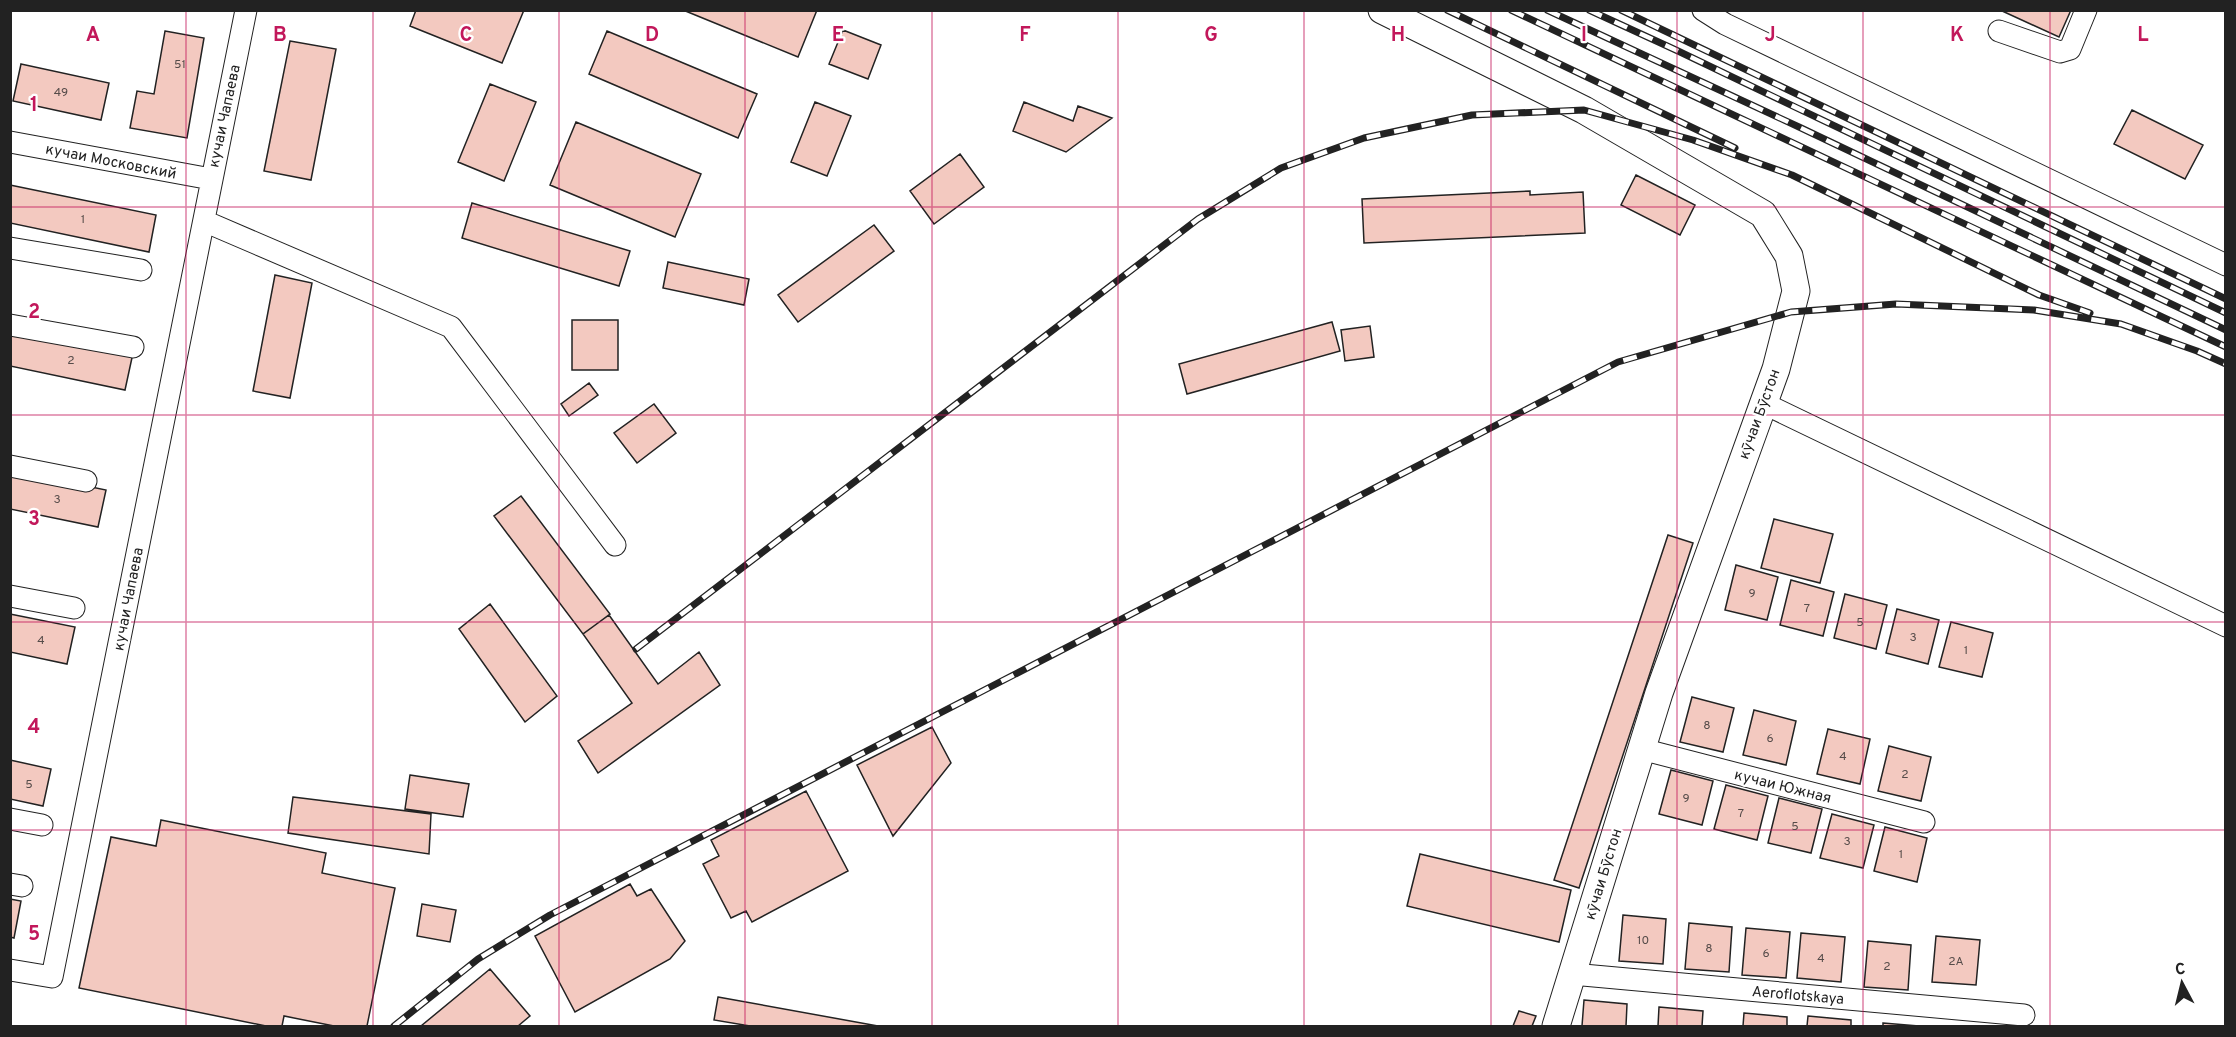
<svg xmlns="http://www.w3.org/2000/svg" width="2236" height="1037" font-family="Overpass,sans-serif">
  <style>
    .building { fill: #f3c9c0; stroke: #222; stroke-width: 1.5 }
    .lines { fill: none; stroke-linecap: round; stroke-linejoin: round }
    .minor-casing { stroke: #222; stroke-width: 23 }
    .major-casing { stroke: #222; stroke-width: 29 }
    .minor { stroke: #fff; stroke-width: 21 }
    .major { stroke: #fff; stroke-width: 27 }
    .rail-casing { stroke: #222; stroke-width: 7 }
    .rail { stroke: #fff; stroke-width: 4.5; stroke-dasharray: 14; stroke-linecap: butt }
    .grid { fill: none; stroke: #c2185b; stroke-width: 1.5; stroke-opacity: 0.55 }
    .labels { text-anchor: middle; stroke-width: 4.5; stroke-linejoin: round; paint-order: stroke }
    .number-label { font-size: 12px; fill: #564c4a }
    .street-label { font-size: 15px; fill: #222; stroke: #fff }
    .grid-label { font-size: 20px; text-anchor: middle; font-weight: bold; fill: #c2185b; stroke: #fff; stroke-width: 4.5; stroke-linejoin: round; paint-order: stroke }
  </style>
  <rect width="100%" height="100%" fill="#fff"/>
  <path class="building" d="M 416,10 L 524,10 L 502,63 L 410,26 Z
    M 683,10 L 817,10 L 798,57 Z
    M 2000,10 L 2071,10 L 2059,37 Z
    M 843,30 L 881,45 L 868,79 L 829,64 Z
    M 165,31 L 204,38 L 187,138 L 130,128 L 137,91 L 154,94 Z
    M 607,31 L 757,94 L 738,138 L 589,74 Z
    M 290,41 L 336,49 L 311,180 L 264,171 Z
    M 21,64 L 109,83 L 101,120 L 13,101 Z
    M 490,84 L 536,102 L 504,181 L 458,162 Z
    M 815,102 L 851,116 L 827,176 L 791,162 Z
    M 1024,102 L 1073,121 L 1078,106 L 1112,118 L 1066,152 L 1013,131 Z
    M 2132,110 L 2203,145 L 2185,179 L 2114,144 Z
    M 576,122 L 701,174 L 675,237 L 550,185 Z
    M 960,154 L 984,187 L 934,224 L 910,191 Z
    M 1636,175 L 1695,205 L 1680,235 L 1621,205 Z
    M 10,185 L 156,215 L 149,252 L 10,223 Z
    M 1530,191 L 1530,195 L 1583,192 L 1585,233 L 1364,243 L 1362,199 Z
    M 472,203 L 630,251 L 619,286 L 462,238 Z
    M 874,225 L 894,251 L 798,322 L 778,295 Z
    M 668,262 L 749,279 L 744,305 L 663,288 Z
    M 275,275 L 312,283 L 290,398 L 253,391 Z
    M 572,320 L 618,320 L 618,370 L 572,370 Z
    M 1332,322 L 1340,351 L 1187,394 L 1179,364 Z
    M 1370,326 L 1374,357 L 1345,361 L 1341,330 Z
    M 10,328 L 133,353 L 125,390 L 10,366 Z
    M 589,383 L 598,395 L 569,416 L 561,404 Z
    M 654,404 L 676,433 L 637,463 L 614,433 Z
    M 10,470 L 106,490 L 98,527 L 10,509 Z
    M 521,496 L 610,614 L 583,634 L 494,516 Z
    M 1774,519 L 1833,534 L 1820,583 L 1761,568 Z
    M 1668,535 L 1693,543 L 1579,888 L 1554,880 Z
    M 1736,565 L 1778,577 L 1767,620 L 1725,610 Z
    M 1791,580 L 1834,592 L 1823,636 L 1780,625 Z
    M 1845,594 L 1887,605 L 1876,649 L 1834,638 Z
    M 490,604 L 557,696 L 525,722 L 459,629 Z
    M 1897,609 L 1939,620 L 1928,664 L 1886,653 Z
    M 10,614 L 75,627 L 67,664 L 10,652 Z
    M 609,615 L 658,684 L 699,652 L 720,685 L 598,773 L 578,741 L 632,703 L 583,634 Z
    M 1951,622 L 1993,633 L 1982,677 L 1939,667 Z
    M 1692,697 L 1734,708 L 1723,752 L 1680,742 Z
    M 1754,710 L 1796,721 L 1786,765 L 1743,755 Z
    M 932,727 L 951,763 L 893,836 L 857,765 Z
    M 1828,729 L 1870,739 L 1860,784 L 1817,774 Z
    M 1889,746 L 1931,757 L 1921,801 L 1878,791 Z
    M 10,760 L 51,769 L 43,806 L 10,799 Z
    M 1671,770 L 1713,781 L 1702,825 L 1659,814 Z
    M 410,775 L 469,784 L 463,817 L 405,809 Z
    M 1726,785 L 1768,796 L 1757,840 L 1714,829 Z
    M 806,791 L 848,871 L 752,922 L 746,911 L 731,918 L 703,864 L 719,856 L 711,840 Z
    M 293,797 L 431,814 L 429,854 L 288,833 Z
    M 1779,798 L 1822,809 L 1811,853 L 1768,843 Z
    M 1832,814 L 1874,825 L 1863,868 L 1820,858 Z
    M 161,820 L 326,853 L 322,873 L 395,888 L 367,1026 L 334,1026 L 284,1016 L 282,1026 L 266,1026 L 79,988 L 111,837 L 156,846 Z
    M 1885,827 L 1927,838 L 1917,882 L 1874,871 Z
    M 1420,854 L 1571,890 L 1559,942 L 1407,906 Z
    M 630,884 L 637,896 L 651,889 L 685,941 L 670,959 L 575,1012 L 535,936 Z
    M 10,899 L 21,901 L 14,938 L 10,937 Z
    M 422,904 L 456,910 L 450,942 L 417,936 Z
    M 1623,915 L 1666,919 L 1663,964 L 1619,961 Z
    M 1689,923 L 1732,927 L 1729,972 L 1685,969 Z
    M 1746,928 L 1790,932 L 1786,978 L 1742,975 Z
    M 1801,933 L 1845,937 L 1841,982 L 1797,978 Z
    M 1936,936 L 1980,940 L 1976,985 L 1932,982 Z
    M 1868,941 L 1911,945 L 1908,990 L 1864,987 Z
    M 490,969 L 530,1016 L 518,1026 L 421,1026 Z
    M 718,997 L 878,1026 L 750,1026 L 714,1020 Z
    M 1584,1000 L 1627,1004 L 1626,1026 L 1582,1026 Z
    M 1659,1007 L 1703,1011 L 1702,1026 L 1658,1026 Z
    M 1519,1011 L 1536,1016 L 1532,1026 L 1513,1026 Z
    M 1744,1013 L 1787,1017 L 1787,1026 L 1743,1026 Z
    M 1808,1016 L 1851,1020 L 1851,1026 L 1807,1026 Z
    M 1883,1023 L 1919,1026 L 1883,1026 Z"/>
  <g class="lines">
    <defs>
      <path id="minor" d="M 1703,10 L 1725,24 L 2226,265
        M 1999,31 L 2060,52 L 2070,49 L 2086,10
        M 10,142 L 211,179
        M 204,221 L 451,327 L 615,545
        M 10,248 L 141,270
        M 10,325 L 133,347
        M 1763,403 L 2226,626
        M 10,466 L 86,481
        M 10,596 L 74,608
        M 1641,749 L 1924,822
        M 10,819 L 42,825
        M 10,884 L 22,886
        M 10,970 L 52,977 L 246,10
        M 1572,974 L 2024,1015"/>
      <path id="major" d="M 1382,10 L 1584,110 L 1763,214 L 1789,256 L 1796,291 L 1776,369 L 1659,693 L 1556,1026"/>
    </defs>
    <use href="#minor" class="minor-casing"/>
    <use href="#major" class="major-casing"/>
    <use href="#minor" class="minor"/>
    <use href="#major" class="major"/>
    <defs>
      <path id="rail" d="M 1447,10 L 1735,148
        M 1511,10 L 2226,347
        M 1547,10 L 1799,127 L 2226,330
        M 1589,10 L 1678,51 L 2226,313
        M 1621,10 L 2226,299
        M 636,649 L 1198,219 L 1281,168 L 1364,138 L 1472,115 L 1584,110 L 1693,140 L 1792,175 L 2039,295 L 2090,313
        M 394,1026 L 478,959 L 550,915 L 1618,362 L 1791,312 L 1896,304 L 2034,310 L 2121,324 L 2197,351 L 2226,364"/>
    </defs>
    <use href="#rail" class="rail-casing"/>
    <use href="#rail" class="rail"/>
  </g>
  <path class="grid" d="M 186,10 L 186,1026M 373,10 L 373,1026M 559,10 L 559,1026M 745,10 L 745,1026M 932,10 L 932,1026M 1118,10 L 1118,1026M 1304,10 L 1304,1026M 1491,10 L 1491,1026M 1677,10 L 1677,1026M 1863,10 L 1863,1026M 2050,10 L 2050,1026M 10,207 L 2226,207M 10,415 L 2226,415M 10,622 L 2226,622M 10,830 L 2226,830"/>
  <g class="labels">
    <g class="number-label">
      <text x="180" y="68">51</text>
      <text x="61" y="96">49</text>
      <text x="83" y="223">1</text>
      <text x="71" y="364">2</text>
      <text x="57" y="503">3</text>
      <text x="1752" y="597">9</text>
      <text x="1807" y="612">7</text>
      <text x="1860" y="626">5</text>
      <text x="1913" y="641">3</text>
      <text x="41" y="644">4</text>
      <text x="1966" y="654">1</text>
      <text x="1707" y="729">8</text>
      <text x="1770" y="742">6</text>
      <text x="1843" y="760">4</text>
      <text x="1905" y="778">2</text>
      <text x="29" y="788">5</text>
      <text x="1686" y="802">9</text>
      <text x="1741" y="817">7</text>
      <text x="1795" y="830">5</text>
      <text x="1847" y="845">3</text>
      <text x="1901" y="858">1</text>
      <text x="1643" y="944">10</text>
      <text x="1709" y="952">8</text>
      <text x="1766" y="957">6</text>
      <text x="1821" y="962">4</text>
      <text x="1956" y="965">2А</text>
      <text x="1887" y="970">2</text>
    </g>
    <g class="street-label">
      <text transform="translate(224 116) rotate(-78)" y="5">кучаи Чапаева</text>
      <text transform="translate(111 161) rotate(11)" y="5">кучаи Московский</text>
      <text transform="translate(1759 414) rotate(-70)" y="5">кӯчаи Бӯстон</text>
      <text transform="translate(128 599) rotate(-79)" y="5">кучаи Чапаева</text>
      <text transform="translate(1783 786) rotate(14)" y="5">кучаи Южная</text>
      <text transform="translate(1603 874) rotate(-73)" y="5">кӯчаи Бӯстон</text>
      <text transform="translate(1798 995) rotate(5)" y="5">Aeroflotskaya</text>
    </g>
  </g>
  <g class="grid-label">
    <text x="93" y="41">A</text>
    <text x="280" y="41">B</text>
    <text x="466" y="41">C</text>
    <text x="652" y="41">D</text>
    <text x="838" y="41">E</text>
    <text x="1025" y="41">F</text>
    <text x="1211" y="41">G</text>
    <text x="1398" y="41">H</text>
    <text x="1584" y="41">I</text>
    <text x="1770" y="41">J</text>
    <text x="1957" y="41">K</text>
    <text x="2143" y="41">L</text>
    <text x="34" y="111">1</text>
    <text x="34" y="318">2</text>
    <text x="34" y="525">3</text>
    <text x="34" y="733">4</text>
    <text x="34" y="940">5</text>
  </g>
  <rect width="2236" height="1037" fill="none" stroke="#222222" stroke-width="24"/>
  <g transform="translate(2182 983) rotate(353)" stroke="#ffffff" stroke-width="4.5" paint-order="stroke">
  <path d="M0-4.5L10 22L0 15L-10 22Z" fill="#222222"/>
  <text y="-9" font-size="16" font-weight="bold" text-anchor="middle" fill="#222222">С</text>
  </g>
</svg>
